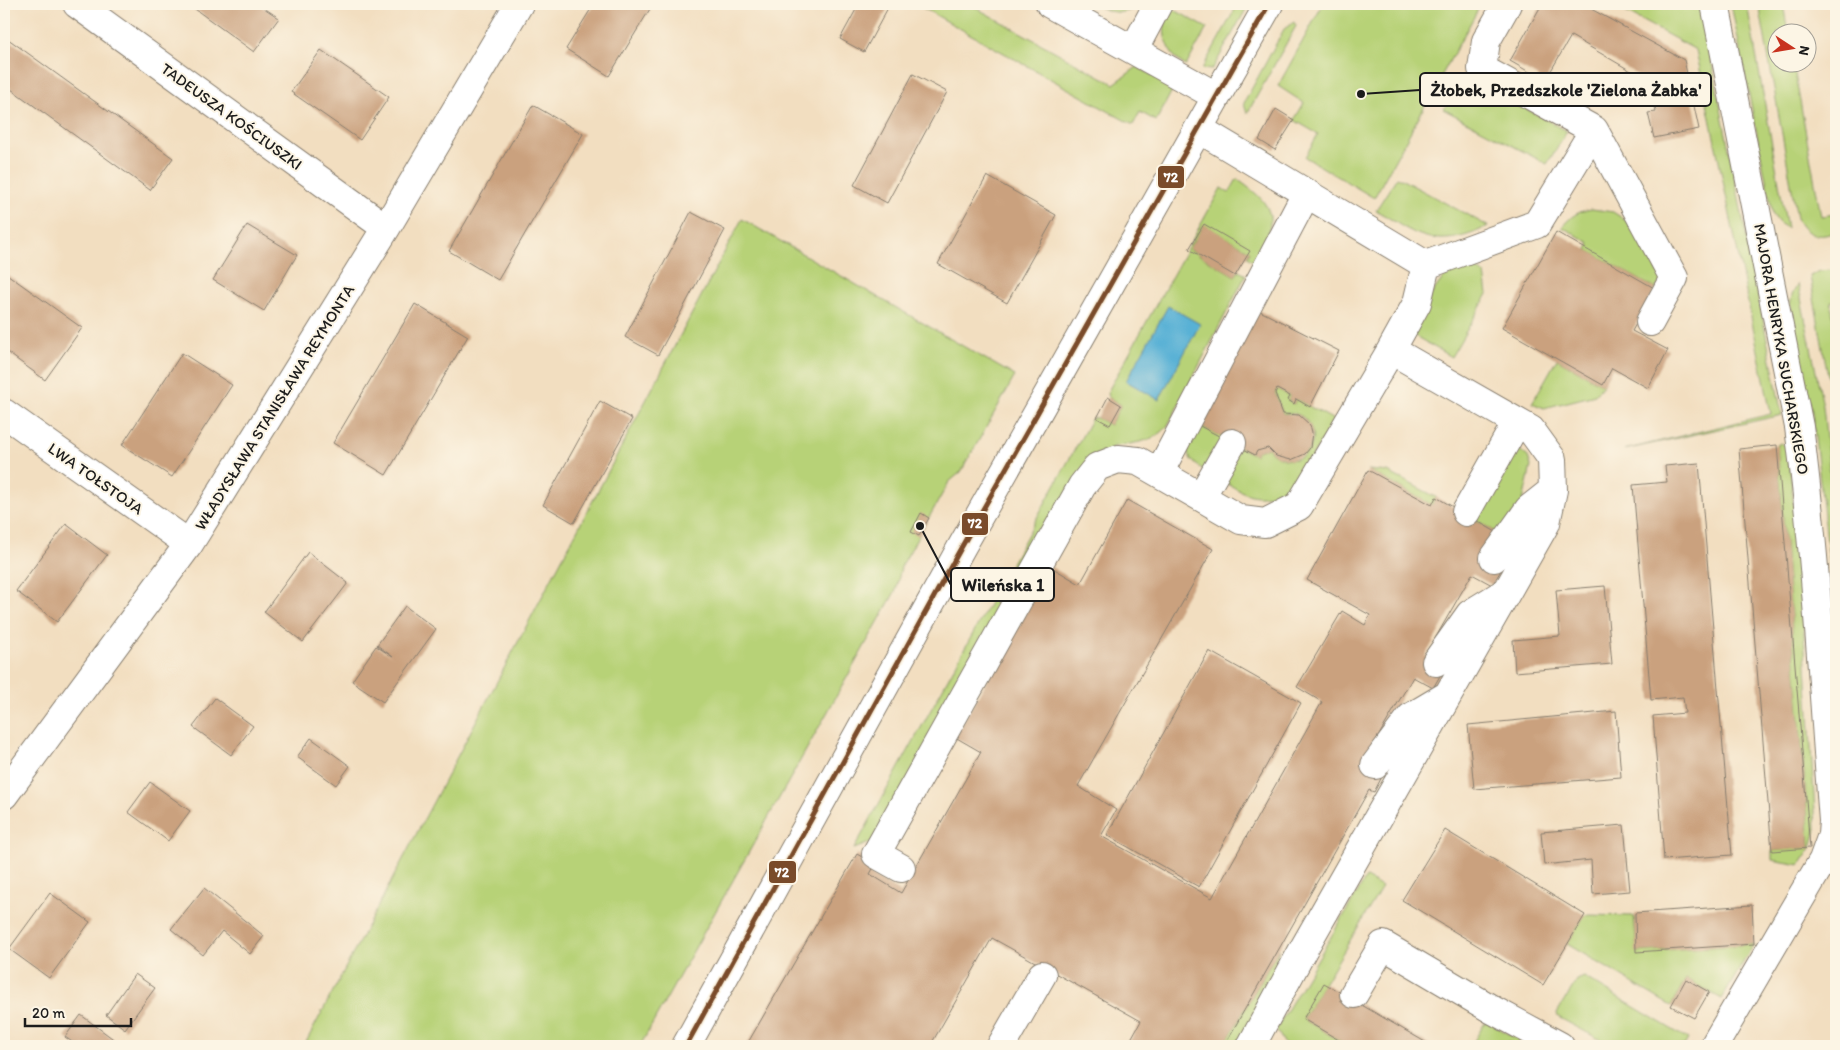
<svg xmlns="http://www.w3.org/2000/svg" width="1840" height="1050" font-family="Itim,sans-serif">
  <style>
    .green { fill: #b7d277; stroke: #6a774a }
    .water { fill: #58b1d5; stroke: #3a6678 }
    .building { fill: #caa17e }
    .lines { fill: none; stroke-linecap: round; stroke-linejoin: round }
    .minor-casing { stroke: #877d6e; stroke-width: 30 }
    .minor { stroke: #fff; stroke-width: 28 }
    .bus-1-casing { stroke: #fcf5e5; stroke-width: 9 }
    .bus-1 { stroke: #7a4b2a; stroke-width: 5 }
    .labels { text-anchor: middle; stroke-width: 4; stroke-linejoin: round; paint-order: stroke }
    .street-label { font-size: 16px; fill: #1c1c1c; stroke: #fcf5e5 }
    .leader { fill: none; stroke: #1c1c1c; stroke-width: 2 }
    .callout-dot { fill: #1c1c1c; stroke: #fcf5e5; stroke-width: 2 }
    .callout { fill: #fcf5e5; stroke: #1c1c1c; stroke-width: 2 }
    .callout-label { font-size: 18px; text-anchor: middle; font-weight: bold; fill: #1c1c1c }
    .line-badge { stroke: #fcf5e5; stroke-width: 2 }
    .badge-label { font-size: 14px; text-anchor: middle; font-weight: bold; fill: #fff }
  </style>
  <rect width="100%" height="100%" fill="#fcf5e5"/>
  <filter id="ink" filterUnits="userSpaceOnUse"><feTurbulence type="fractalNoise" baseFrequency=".02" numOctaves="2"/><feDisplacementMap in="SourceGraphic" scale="10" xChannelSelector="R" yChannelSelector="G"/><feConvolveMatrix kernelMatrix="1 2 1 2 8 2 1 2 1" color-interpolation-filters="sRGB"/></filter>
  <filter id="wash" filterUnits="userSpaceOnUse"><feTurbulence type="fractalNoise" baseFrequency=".0096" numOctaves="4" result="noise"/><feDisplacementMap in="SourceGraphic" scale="20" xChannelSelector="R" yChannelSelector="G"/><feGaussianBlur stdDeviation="1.12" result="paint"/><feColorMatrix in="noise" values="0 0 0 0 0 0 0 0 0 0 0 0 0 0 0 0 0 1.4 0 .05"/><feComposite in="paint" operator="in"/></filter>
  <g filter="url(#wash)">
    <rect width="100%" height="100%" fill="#f2dec0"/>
    <path class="green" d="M 916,4 L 969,4 L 1114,84 L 1137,67 L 1174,87 L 1156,121 L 1140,112 L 1133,125 Z
      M 1094,4 L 1141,4 C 1126,16 1110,14 1094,4 Z
      M 1238,4 L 1249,4 L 1212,70 L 1202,69 Z
      M 1323,4 L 1481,4 L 1374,198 L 1305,157 L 1318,134 L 1294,120 L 1304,103 L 1278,86 Z
      M 1611,4 L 1700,4 L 1782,415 L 1624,450 L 1771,414 L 1696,50 Z
      M 1731,4 L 1747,4 L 1787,228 L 1779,223 L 1773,215 Z
      M 1759,4 L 1783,4 L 1788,32 L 1778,32 L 1778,62 L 1793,63 L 1821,216 L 1836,214 L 1836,231 C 1820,240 1804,235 1797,218 Z
      M 1171,8 L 1207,28 L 1186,66 C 1165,54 1158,29 1171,8 Z
      M 1294,22 L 1296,26 L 1247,114 L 1244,103 L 1284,29 Z
      M 1475,81 L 1567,131 L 1547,164 L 1443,109 Z
      M 1397,177 L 1488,226 C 1468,237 1443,244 1420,235 C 1405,230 1390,218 1376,210 Z
      M 1237,179 C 1253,191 1276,205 1269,229 C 1266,239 1258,251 1253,261 L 1247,257 L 1250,251 L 1204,225 L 1189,249 L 1235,276 L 1239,271 L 1246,275 L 1167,427 C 1153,443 1132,443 1112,447 L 872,842 L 854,849 L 1092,418 L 1097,418 L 1110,425 L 1121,405 L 1108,397 L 1107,393 L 1221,188 L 1229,193 Z
      M 1592,209 L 1613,212 L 1633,225 L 1662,279 L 1656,289 L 1587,250 L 1590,243 L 1562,227 C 1571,216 1578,211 1592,209 Z
      M 742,219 L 1015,376 L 961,472 L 949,482 L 901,567 L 896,590 L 640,1046 L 304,1046 Z
      M 1472,266 L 1485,274 L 1488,294 L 1451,357 L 1410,333 C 1419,318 1433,287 1446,276 C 1453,270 1462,268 1472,266 Z
      M 1829,270 L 1836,272 L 1836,301 L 1831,302 L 1836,338 L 1836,421 L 1810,276 L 1820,271 Z
      M 1798,284 L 1823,406 L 1836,534 L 1836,594 L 1832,583 L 1812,412 L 1790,305 L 1792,295 Z
      M 1557,359 L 1603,385 L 1595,395 L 1544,408 L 1532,403 Z
      M 1277,389 L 1290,396 L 1288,401 L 1294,404 L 1296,399 L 1334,420 C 1316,448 1291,508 1248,494 C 1238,491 1229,484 1220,479 L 1239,447 L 1255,455 L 1257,451 L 1268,448 C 1278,462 1301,465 1310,448 C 1316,437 1311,420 1299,415 C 1294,413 1288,413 1283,414 L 1275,393 Z
      M 1196,424 L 1226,439 L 1207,472 C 1183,458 1183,448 1196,424 Z
      M 1781,443 L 1788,448 L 1800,568 L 1816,829 L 1811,848 L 1800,865 L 1772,860 L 1772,851 L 1810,847 L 1777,445 Z
      M 1516,447 L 1528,457 L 1531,466 L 1523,501 L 1484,553 L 1496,532 L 1474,519 Z
      M 1368,470 L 1388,472 L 1436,497 L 1432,505 Z
      M 1366,878 L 1382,887 L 1303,1019 L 1349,1046 L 1286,1046 L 1276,1029 Z
      M 1585,915 L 1634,916 L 1637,952 L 1754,944 L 1722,999 L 1686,979 L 1671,1006 L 1567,944 Z
      M 1279,949 L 1270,995 L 1243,1046 L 1224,1046 Z
      M 1584,977 L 1688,1039 L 1684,1046 L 1612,1046 L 1558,1017 L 1557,1013 L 1577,980 Z
      M 1486,1021 L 1519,1040 L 1516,1046 L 1508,1041 L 1504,1046 L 1471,1046 Z"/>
    <path class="water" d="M 1168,306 L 1200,324 L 1159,400 L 1126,381 Z"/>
    <g id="blocks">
      <path class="building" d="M 188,4 L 258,4 L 279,18 L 254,52 Z
        M 594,4 L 653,4 L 609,76 L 566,49 Z
        M 859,4 L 890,4 L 864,52 L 840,39 Z
        M 1542,4 L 1582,4 L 1684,60 L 1699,129 L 1654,138 L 1648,113 L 1656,112 L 1650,82 L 1571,36 L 1545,81 L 1510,61 Z
        M 4,36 L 173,158 L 150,190 L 4,84 Z
        M 321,50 L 389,97 L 360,140 L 291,92 Z
        M 913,74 L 947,92 L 887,203 L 854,185 Z
        M 533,105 L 583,134 L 498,280 L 449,251 Z
        M 1276,109 L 1294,120 L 1275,150 L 1259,140 Z
        M 987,176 L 1056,215 L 1007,303 L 938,264 Z
        M 691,212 L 725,230 L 658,355 L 625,337 Z
        M 1204,224 L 1250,251 L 1235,276 L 1189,249 Z
        M 247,225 L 297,255 L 264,311 L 213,280 Z
        M 1556,232 L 1656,289 L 1632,331 L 1668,350 L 1648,388 L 1612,368 L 1603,385 L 1502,328 Z
        M 4,272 L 82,328 L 45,380 L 4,350 Z
        M 415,304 L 468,336 L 386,475 L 333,443 Z
        M 1256,309 L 1339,351 L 1310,407 L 1296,399 L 1294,404 L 1288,400 L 1290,396 L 1277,389 L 1275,393 L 1283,414 L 1299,415 L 1310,425 L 1312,432 L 1310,448 L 1305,454 L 1291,460 L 1276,456 L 1268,448 L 1257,451 L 1255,455 L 1196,424 Z
        M 182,353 L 232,385 L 172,477 L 122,445 Z
        M 1108,397 L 1121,405 L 1110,425 L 1097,418 Z
        M 600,401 L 632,419 L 574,523 L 543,505 Z
        M 1777,445 L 1810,848 L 1772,851 L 1739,449 Z
        M 1699,463 L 1732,855 L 1664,860 L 1653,716 L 1685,713 L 1683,697 L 1651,700 L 1633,485 L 1667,482 L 1665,466 Z
        M 1368,470 L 1432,505 L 1436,497 L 1496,532 L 1505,564 L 1492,585 L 1472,574 L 1425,656 L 1445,667 L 1433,688 L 1413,677 L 1365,759 L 1385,771 L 1374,792 L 1369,790 L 1224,1046 L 1127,1046 L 1141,1021 L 992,938 L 930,1046 L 746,1046 L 857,854 L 875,865 L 870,874 L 901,893 L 981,752 L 955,737 L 1051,567 L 1080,584 L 1127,500 L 1213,549 L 1078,786 L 1116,810 L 1101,836 L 1212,898 L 1322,702 L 1297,687 L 1342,611 L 1365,625 L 1370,615 L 1307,580 Z
        M 921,513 L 929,518 L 919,536 L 911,532 Z
        M 66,524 L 107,555 L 57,622 L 16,591 Z
        M 308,552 L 348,583 L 303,642 L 264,612 Z
        M 1605,586 L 1612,664 L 1515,672 L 1513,640 L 1560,636 L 1556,590 Z
        M 405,606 L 436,629 L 383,702 L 352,681 L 376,646 L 393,657 L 377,645 Z
        M 1209,651 L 1301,703 L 1199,887 L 1107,835 Z
        M 215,698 L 253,726 L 231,755 L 193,727 Z
        M 1616,711 L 1621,777 L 1474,789 L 1468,725 Z
        M 311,738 L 350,766 L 336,785 L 297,757 Z
        M 150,782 L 190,811 L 168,841 L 128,812 Z
        M 1624,825 L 1630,891 L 1593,894 L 1591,860 L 1544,865 L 1541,832 Z
        M 1445,830 L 1585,915 L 1543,985 L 1402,900 Z
        M 204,888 L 264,936 L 250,954 L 222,931 L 203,955 L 171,929 Z
        M 50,893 L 90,922 L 49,978 L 9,949 Z
        M 1752,905 L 1754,944 L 1636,952 L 1635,913 Z
        M 135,974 L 155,988 L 125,1029 L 106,1015 Z
        M 1686,979 L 1709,992 L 1694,1018 L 1671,1006 Z
        M 1324,983 L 1432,1046 L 1349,1046 L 1303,1019 Z
        M 81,1015 L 116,1041 L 112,1046 L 78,1046 L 65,1037 Z"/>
    </g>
  </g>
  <g filter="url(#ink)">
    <use href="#blocks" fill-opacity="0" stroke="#877d6e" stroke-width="1"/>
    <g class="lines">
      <defs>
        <path id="minor" d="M 77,4 L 386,228
          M 1050,4 L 1216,96
          M 1134,49 L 1158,4
          M 1199,129 L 1426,265 L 1537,224 L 1594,130 L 1482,69 L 1486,41 L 1507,4
          M 1594,130 L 1674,278 L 1650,322
          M 4,413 L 189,544
          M 1159,473 L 1306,194
          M 1201,497 L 1232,443
          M 1466,512 L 1517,422
          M 1494,558 L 1529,509 L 1553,490
          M 1436,662 L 1470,614 L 1504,593
          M 1375,765 L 1411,717 L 1448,695
          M 4,795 L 189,544 L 386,228 L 519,4
          M 901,868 L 876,854 L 1082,486 L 1097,467 L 1118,459 L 1138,461 L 1241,520 L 1265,523 L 1299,506 L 1391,350
          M 1354,994 L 1383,945 L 1493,1010 L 1560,1046
          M 686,1046 L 961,548 L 1269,4
          M 1001,1046 L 1042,975
          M 1251,1046 L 1304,948 L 1546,523 L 1553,490 L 1552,459 L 1531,430 L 1391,350 L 1417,303 L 1426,265
          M 1714,1046 L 1823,860 L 1832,835 L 1833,821 C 1823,690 1816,558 1799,427 L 1715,4"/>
      </defs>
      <use href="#minor" class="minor-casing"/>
      <use href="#minor" class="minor"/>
      <defs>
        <path id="bus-1" d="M 686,1046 L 961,548 L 1269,4"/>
      </defs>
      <use href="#bus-1" class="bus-1-casing"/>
      <use href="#bus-1" class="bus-1"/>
    </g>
  </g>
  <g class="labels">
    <g class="street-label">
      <text transform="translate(232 116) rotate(36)" y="6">TADEUSZA KOŚCIUSZKI</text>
      <text transform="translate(1782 349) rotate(80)" y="6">MAJORA HENRYKA SUCHARSKIEGO</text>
      <text transform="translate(274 407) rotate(-58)" y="6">WŁADYSŁAWA STANISŁAWA REYMONTA</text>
      <text transform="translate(96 478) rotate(35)" y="6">LWA TOŁSTOJA</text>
    </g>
  </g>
  <path class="leader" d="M1361 94L1420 90M920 526L951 585"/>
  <g class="callout-dot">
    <circle cx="1361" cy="94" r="5"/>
    <circle cx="920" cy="526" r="5"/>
  </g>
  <g class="callout">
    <rect x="1420" y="73" width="291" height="33" rx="5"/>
    <rect x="951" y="568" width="103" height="33" rx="5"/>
  </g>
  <g class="callout-label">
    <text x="1566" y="96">Żłobek, Przedszkole 'Zielona Żabka'</text>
    <text x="1003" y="591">Wileńska 1</text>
  </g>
  <g class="line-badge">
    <rect x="1157" y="165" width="28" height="24" rx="5" fill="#7a4b2a"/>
    <rect x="961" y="512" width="28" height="24" rx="5" fill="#7a4b2a"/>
    <rect x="768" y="860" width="29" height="24" rx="5" fill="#7a4b2a"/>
  </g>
  <g class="badge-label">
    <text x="1171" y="182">72</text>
    <text x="975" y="528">72</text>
    <text x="782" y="877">72</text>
  </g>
  <rect width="1840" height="1050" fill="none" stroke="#fcf5e5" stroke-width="20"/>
  <g transform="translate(1792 48) rotate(102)"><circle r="24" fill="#fcf5e5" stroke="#a29e95"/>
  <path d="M0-4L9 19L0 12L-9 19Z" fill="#c8321e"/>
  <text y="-8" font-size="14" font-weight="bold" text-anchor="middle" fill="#1c1c1c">N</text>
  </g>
  <path d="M25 1018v8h106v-8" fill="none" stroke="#1c1c1c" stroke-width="2.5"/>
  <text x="32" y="1018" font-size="15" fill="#1c1c1c" stroke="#fcf5e5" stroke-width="4" paint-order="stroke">20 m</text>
</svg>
